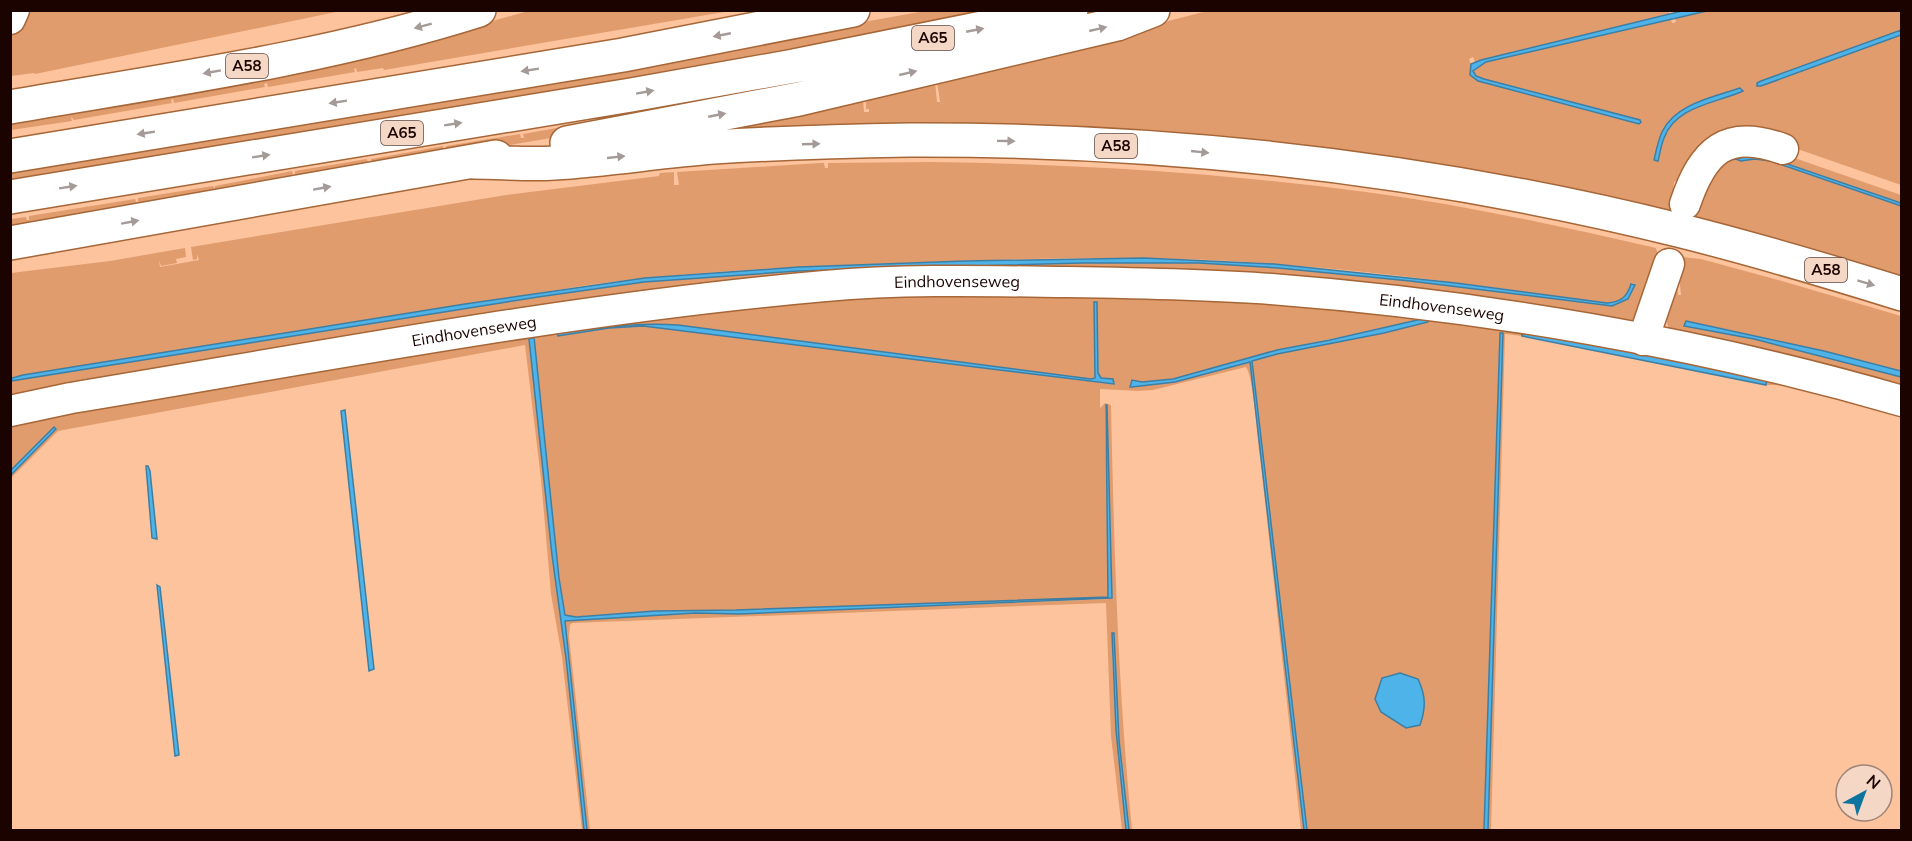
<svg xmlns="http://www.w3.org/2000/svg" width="1912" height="841" font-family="Mulish,sans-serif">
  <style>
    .green { fill: #e19c6d; fill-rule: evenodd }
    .water { fill: #4db3e9; stroke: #3e7ea3; stroke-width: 1.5 }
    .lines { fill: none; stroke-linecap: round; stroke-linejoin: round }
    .minor-casing { stroke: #a66637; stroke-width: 33 }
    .highway-casing { stroke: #a66637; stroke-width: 36 }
    .minor { stroke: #fff; stroke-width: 30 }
    .highway { stroke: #fff; stroke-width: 33 }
    .oneway { fill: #a49b99 }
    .labels { text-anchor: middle; stroke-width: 4.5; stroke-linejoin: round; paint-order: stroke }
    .shield { fill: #f5d7c5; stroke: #5c433b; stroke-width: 1.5 }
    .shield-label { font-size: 15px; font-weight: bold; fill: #1b0400 }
    .street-label { font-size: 16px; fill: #1b0400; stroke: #f5d7c5 }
  </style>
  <rect width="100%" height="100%" fill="#fdc39d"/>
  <path class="green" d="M 1211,10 L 1669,11 L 1669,15 L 1475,62 L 1473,57 L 1469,59 L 1471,64 L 1470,75 L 1566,105 L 1639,124 L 1641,122 L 1640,120 L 1484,79 L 1476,76 L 1473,71 L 1486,62 L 1671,19 L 1672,23 L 1676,22 L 1675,18 L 1707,11 L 1901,11 L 1901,30 L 1761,81 L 1826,61 L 1901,35 L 1901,185 L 1766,138 L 1674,182 L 1672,213 L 1576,193 L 707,132 L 863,99 L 864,112 L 869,112 L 869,109 L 866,109 L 866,98 L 935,82 L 937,102 L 940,102 L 937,81 ZM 1742,88 L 1741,92 C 1715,101 1680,107 1665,134 C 1661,142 1660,153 1658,161 L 1654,161 L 1662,131 L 1693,105 Z
    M 22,11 L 341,11 L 35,74 L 34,73 L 11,76 L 10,39 Z
    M 528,11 L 730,11 L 384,70 L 383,68 L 357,72 L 356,68 L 354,69 L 355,72 L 268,87 L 267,83 L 264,84 L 265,87 L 174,103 L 173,99 L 171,100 L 172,103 L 74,120 L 71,117 L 72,121 L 11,130 L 11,120 L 489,22 Z
    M 925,11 L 997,11 L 609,81 L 11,182 L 11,168 L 785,36 Z
    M 596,121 L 587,132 L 11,229 L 11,219 L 26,217 L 27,220 L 29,220 L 29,216 L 135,199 L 136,202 L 138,202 L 138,198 L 213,186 L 215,189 L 215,186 L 292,171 L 293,175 L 295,175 L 295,171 L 367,159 L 368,164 L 372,164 L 371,159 L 443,146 L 444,151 L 447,150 L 446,146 L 520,134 L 521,138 L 524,138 L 523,134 Z
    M 1763,147 L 1901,195 L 1901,203 L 1764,158 L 1735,160 L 1741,161 L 1755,159 L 1771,161 L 1901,206 L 1901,279 L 1690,218 L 1701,171 Z
    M 932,162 C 1077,164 1222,173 1366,192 C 1464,205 1560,226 1656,248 L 1657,252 L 1661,252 L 1634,322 L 946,279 L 11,402 L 11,381 L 32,377 L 538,297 L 644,282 L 798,271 L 1082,263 L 1199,263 L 1278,268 L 1410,281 L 1612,306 L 1628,299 L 1635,284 L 1631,283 C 1627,296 1621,302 1607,303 C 1497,288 1386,272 1275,264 C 1160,255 1042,258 926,262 C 813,266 700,270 588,285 L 24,375 L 11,379 L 11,273 L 110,261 L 185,248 L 186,257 L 176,259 L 177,263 L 161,266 L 159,260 L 160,267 L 199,260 L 197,254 L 197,259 L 193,260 L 191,247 L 506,195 L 659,176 L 660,173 L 674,172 L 674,185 L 679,185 L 677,172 L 820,163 L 824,163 L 825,168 L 828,168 L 828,163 Z
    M 1682,257 L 1701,259 L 1782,281 L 1901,316 L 1901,371 C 1830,353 1759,336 1687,321 L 1684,325 L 1754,339 L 1901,377 L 1901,394 L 1670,333 L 1666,319 L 1677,281 L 1678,295 L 1681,295 L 1679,276 Z
    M 1146,288 C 1402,298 1654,338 1902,405 L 1901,412 L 1805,386 L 1766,385 L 1767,378 L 1543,333 L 1522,330 L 1522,336 L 1505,334 L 1491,830 L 1488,830 L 1502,333 L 1500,333 L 1484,830 L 1307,830 L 1252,364 L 1252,361 L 1277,354 L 1384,333 L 1428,322 L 1428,319 L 1277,350 L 1173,379 L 1142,382 L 1133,380 L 1130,386 L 1132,387 L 1175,382 L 1250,362 L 1304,830 L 1301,830 C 1287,706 1274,581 1260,457 C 1257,439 1254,378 1246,367 L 1153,390 L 1138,391 L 1100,389 L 1100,408 L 1105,403 L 1111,405 C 1114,547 1118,689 1132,830 L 1129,830 L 1119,740 L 1113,632 L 1112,654 L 1116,730 L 1126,830 L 1122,830 L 1111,736 L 1106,603 L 572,623 L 570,625 L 569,636 L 590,830 L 587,830 L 565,621 L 696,613 L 739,614 L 1111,599 L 1107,405 L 1105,409 L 1109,597 L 736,610 L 655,611 L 569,617 L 565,615 L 559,578 L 534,338 L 529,339 L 552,555 L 566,658 L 584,830 L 582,830 L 562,657 L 551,594 L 541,479 L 525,345 L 58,431 L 11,478 L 11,475 L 56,429 L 54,427 L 11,470 L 11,414 L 62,402 L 462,331 L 571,315 L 677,302 L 786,295 L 891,291 ZM 1094,302 L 1097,302 L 1098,373 L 1101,378 L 1113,379 L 1113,384 L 643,326 L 609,328 L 558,336 L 557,334 C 596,325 639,322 678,325 L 1091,379 L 1095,378 ZM 1400,673 L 1418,679 C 1426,696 1426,708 1420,725 L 1406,728 L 1381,712 L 1375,699 L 1382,678 Z"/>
  <path class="water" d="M 1686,10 L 1707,11 L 1486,62 L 1473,71 L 1476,76 L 1484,79 L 1640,120 L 1641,122 L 1639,124 L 1478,81 L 1470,75 L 1471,64 L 1481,60 Z
    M 1901,30 L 1901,35 L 1761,86 L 1757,86 L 1757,83 L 1761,81 Z
    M 1740,88 L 1743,91 C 1717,103 1675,106 1664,138 C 1661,145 1660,153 1658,161 L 1654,160 C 1656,151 1658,141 1662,132 C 1675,104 1713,97 1740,88 Z
    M 1750,156 L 1776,160 L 1901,203 L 1901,206 L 1771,161 L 1755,159 L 1741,161 L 1735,159 Z
    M 1144,258 L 1274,264 L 1456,283 L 1607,303 C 1621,302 1627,297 1631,284 L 1635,285 L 1628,299 L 1612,306 L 1410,281 L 1278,268 L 1199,263 L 1082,263 L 798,271 L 644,282 L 538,297 L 11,381 L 12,378 L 23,375 L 465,304 L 645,278 L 799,267 L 965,261 Z
    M 1094,302 L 1097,302 L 1098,373 L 1101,378 L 1113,379 L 1114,384 L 643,326 L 609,328 L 558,336 L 557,333 C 597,328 638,322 678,325 L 1091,379 L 1095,378 Z
    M 1426,318 L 1428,319 L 1428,322 L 1384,333 L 1277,354 L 1252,361 L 1307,830 L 1304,830 L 1250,362 L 1175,382 L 1132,387 L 1130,387 L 1132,380 L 1142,382 L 1173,379 L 1277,350 L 1330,340 Z
    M 1686,321 L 1824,351 L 1901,371 L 1901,377 L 1754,339 L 1684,326 Z
    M 1521,329 L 1767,378 L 1766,385 L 1522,336 Z
    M 1500,333 L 1503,333 L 1502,365 L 1488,830 L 1484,830 Z
    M 534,337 L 559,578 L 565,615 L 576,617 L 655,611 L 736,610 L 1108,597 L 1106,405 L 1107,405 L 1112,598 L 739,614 L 696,613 L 565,621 L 587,830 L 584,830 L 566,658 L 552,555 L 529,339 Z
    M 345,410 L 374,669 L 369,671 L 341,411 Z
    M 54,427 L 56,429 L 11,475 L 11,470 Z
    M 146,466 L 148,466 L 150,471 L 157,539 L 152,538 Z
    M 157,585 L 160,587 L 179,755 L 175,756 Z
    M 1112,633 L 1114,633 L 1119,740 L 1129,830 L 1126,830 L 1116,730 Z
    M 1400,673 L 1418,679 C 1426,696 1426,708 1420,725 L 1406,728 L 1381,712 L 1375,699 L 1382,678 Z"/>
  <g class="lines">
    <defs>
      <g id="minor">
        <path d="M 10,19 L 14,10"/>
        <path d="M 1685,204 C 1703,151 1726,128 1783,149"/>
        <path d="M 1643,340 L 1669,264"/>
        <path id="s1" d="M 10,411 L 71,398 C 320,357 573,308 825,286 C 905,279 986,281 1066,282 C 1134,283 1203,284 1271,289 C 1481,305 1699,342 1902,401"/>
      </g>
      <path id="highway" d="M 10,107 C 167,80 328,58 479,10
        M 567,143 L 799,99 L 1117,24 L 1153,10
        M 10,156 L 623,55 L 853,10
        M 474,162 C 501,162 528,165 554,163 C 607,160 660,151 713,147 C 778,143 844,141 909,140 C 1167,139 1428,168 1678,230 C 1754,249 1828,271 1902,294
        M 10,197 L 631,95 L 794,66 L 1071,10
        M 10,243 L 496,157"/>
    </defs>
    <use href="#minor" class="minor-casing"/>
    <use href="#highway" class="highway-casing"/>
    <use href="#minor" class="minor"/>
    <use href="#highway" class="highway"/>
  </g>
  <defs><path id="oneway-solid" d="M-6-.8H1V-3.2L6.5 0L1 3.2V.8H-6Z" transform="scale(1.5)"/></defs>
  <g class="oneway">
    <use href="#oneway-solid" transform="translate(423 26) rotate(165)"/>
    <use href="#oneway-solid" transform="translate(1098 29) rotate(-13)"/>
    <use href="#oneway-solid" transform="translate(975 30) rotate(-11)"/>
    <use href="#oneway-solid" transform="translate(722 35) rotate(169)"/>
    <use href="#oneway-solid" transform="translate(530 70) rotate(171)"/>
    <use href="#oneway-solid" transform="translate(212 72) rotate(170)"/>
    <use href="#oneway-solid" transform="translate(908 73) rotate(-13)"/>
    <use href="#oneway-solid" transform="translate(645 92) rotate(-10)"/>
    <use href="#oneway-solid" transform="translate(338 102) rotate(171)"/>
    <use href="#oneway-solid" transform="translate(717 115) rotate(-11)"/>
    <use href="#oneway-solid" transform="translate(453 124) rotate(-9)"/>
    <use href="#oneway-solid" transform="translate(146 133) rotate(171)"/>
    <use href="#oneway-solid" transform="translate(1006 141) rotate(1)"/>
    <use href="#oneway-solid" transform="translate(811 144) rotate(-2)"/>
    <use href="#oneway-solid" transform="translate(1200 152) rotate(6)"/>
    <use href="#oneway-solid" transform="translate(261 156) rotate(-9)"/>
    <use href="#oneway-solid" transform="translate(616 157) rotate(-6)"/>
    <use href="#oneway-solid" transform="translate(68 187) rotate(-9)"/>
    <use href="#oneway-solid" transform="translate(322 188) rotate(-10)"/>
    <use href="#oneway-solid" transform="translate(130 222) rotate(-10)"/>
    <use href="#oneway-solid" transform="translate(1866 283) rotate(17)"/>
  </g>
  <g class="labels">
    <g class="shield">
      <rect x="912" y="26" width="42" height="24" rx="4.5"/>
      <rect x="226" y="54" width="42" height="24" rx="4.5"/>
      <rect x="381" y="121" width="42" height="24" rx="4.5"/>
      <rect x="1095" y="134" width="42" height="24" rx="4.5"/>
      <rect x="1805" y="258" width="42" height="24" rx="4.5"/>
    </g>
    <g class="shield-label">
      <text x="933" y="43">A65</text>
      <text x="247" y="71">A58</text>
      <text x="402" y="138">A65</text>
      <text x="1116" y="151">A58</text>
      <text x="1826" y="275">A58</text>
    </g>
    <g class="street-label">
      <text dy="6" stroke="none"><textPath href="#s1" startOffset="957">Eindhovenseweg</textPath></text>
      <text dy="6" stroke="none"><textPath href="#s1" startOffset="1443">Eindhovenseweg</textPath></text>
      <text dy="6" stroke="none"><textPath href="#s1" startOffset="471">Eindhovenseweg</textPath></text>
    </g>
  </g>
  <rect width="1912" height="841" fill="none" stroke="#1b0400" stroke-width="24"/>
  <g transform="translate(1864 793) rotate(41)"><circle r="28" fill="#f5d7c5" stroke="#9e8376" stroke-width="1.5"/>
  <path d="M0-4.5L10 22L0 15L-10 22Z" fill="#0d74a0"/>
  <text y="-9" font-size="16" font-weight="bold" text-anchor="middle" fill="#1b0400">N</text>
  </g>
</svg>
